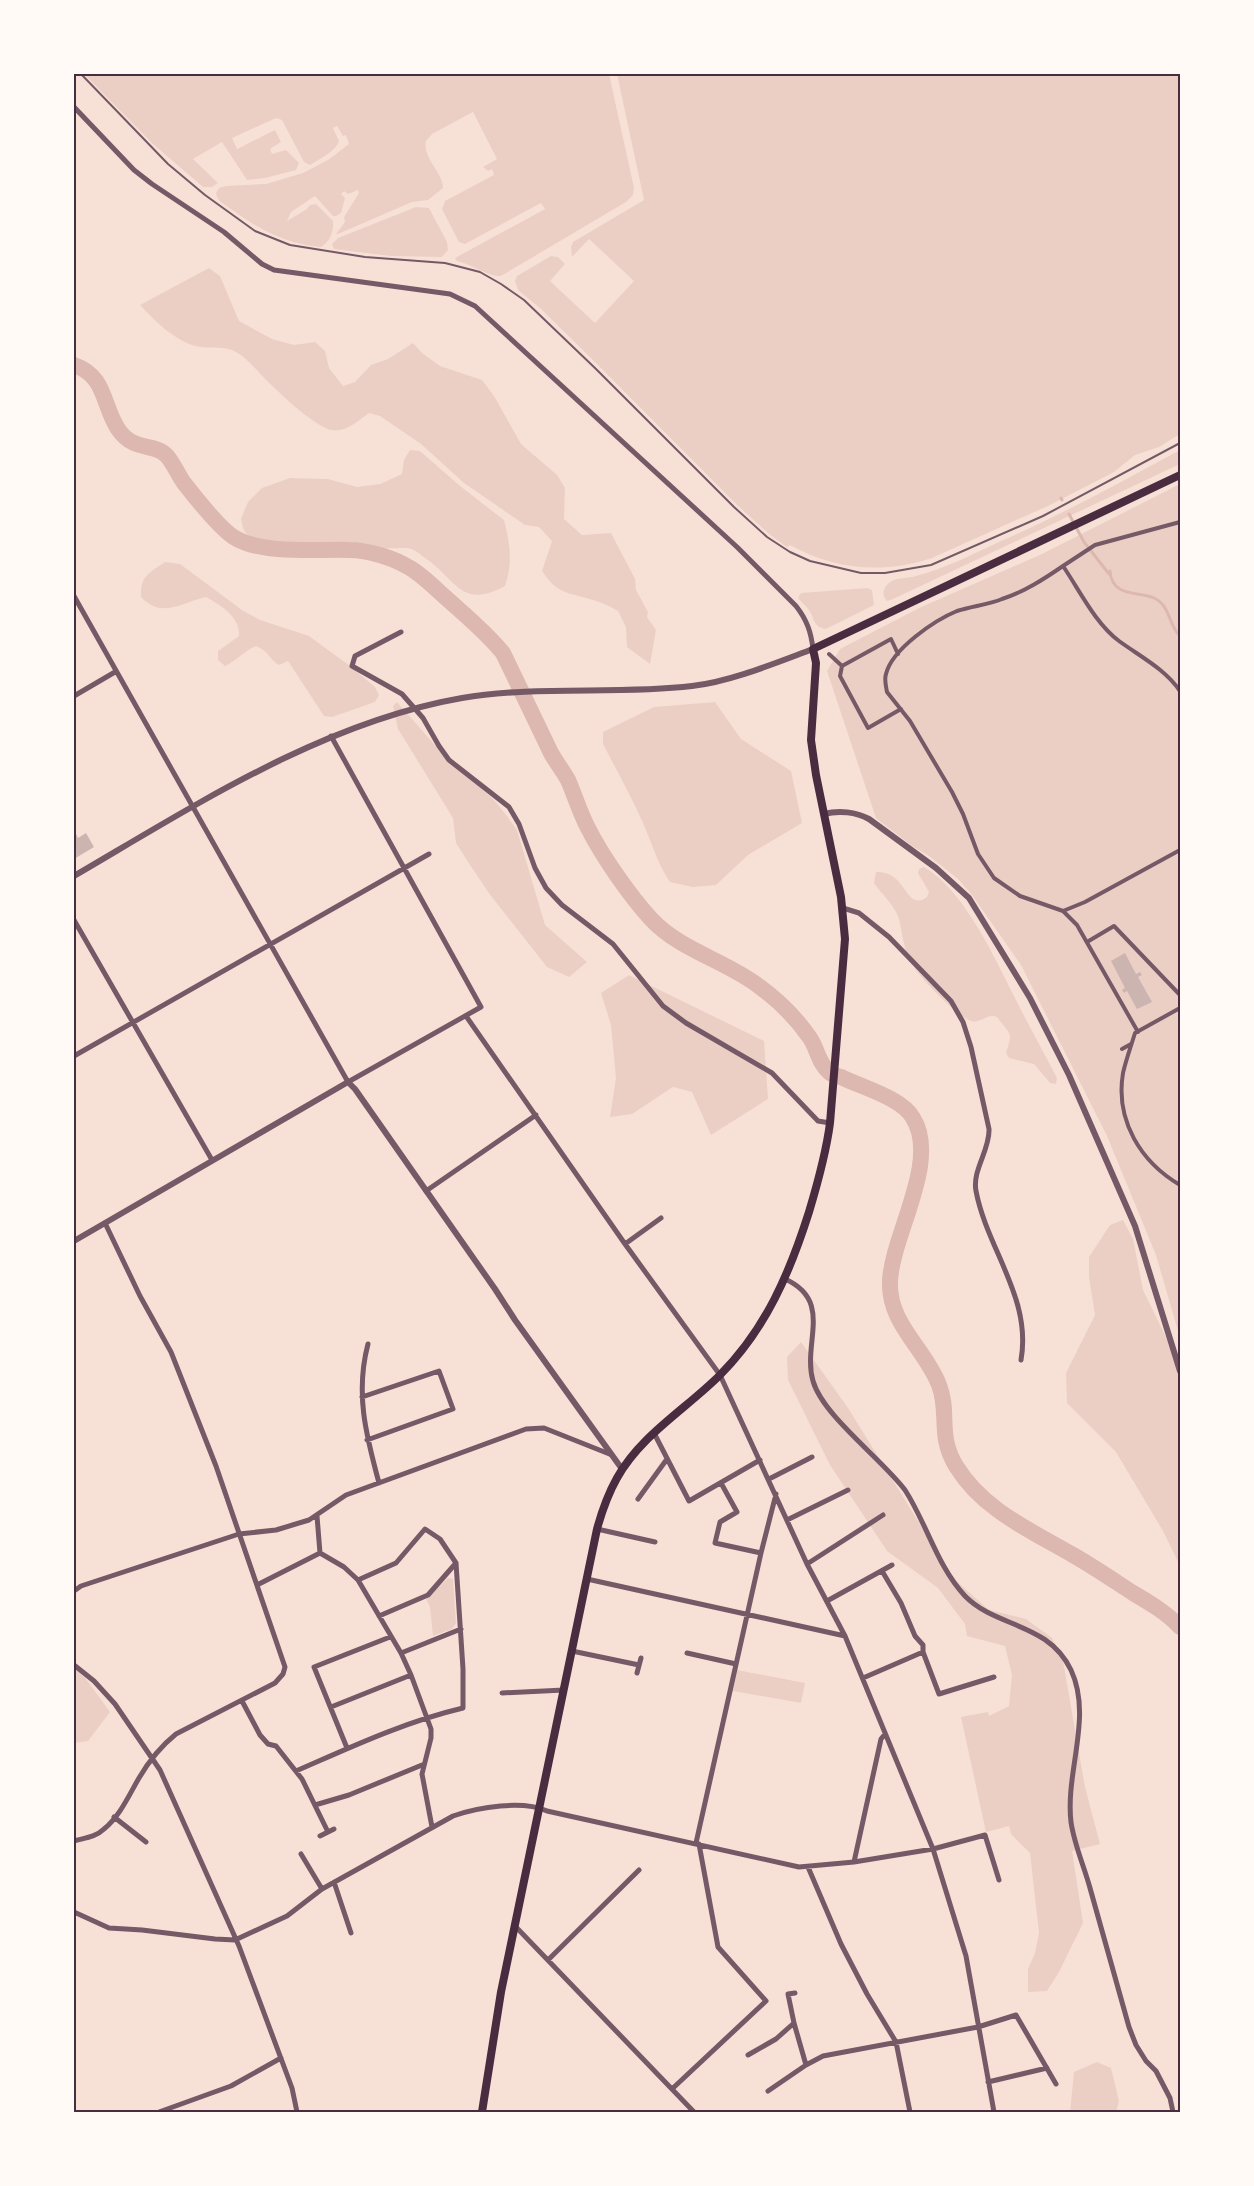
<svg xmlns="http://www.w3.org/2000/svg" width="1254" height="2186" font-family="Ubuntu,sans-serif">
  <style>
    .green { fill: #ebcfc5 }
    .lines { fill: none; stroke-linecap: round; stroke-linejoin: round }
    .stream { stroke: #dcb8b0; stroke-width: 3 }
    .river { stroke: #dcb8b0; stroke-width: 16 }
    .building { fill: #ccb4b1 }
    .service { stroke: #755966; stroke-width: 2 }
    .pedestrian { stroke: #755966; stroke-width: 4 }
    .minor { stroke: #755966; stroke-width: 5 }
    .tertiary { stroke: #755966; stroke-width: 6 }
    .primary { stroke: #4a2c40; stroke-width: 8 }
    .neatline { fill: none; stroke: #4a2c40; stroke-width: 2 }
  </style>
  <rect width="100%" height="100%" fill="#f7e1d7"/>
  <path class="green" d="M 84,74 L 609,74 L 634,188 L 633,195 L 626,202 L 501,276 C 489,277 471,264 457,261 L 455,258 L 545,209 L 541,203 L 465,244 L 459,242 L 442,209 L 445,201 L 494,175 L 492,169 L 488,171 L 483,167 L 497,159 L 473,112 L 432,134 L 426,141 C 422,158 443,172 443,188 L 428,200 L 412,202 L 338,234 L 336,234 L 345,222 L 344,217 L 359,193 L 358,190 L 348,194 L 344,191 L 341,194 L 345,198 L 341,213 L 336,216 L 333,216 L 315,196 L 291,212 L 287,221 L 307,209 L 310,205 L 316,204 L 333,221 C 334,231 330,242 321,247 C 286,244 258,229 231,209 C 224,204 217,201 216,193 L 219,188 L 226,186 L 266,184 L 303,173 L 328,160 L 349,144 L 346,135 L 343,136 L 337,126 L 333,128 L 339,141 C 335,152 321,158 310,165 L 304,162 L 282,120 L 276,118 L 232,138 L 237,149 L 275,130 L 281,142 L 270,149 L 272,154 L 286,150 L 299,163 L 296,170 L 265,178 L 247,180 L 222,142 L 193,159 L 218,183 L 212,187 L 203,187 L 153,144 Z
    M 617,74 L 1180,74 L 1180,434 L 1159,447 L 1135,455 L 1114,472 L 1050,505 L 932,558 C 883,574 835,570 790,545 L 787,547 L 769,534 L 737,505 L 599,366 L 541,309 L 518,290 L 515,281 L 517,276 L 551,256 L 558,257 L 565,264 L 550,281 L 595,323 L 634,281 L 589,239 L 572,257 L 571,247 L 573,242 L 644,200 Z
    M 416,207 L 429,208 L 447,242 L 448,250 L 442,257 L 391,256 L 334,249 L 332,244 L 338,238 Z
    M 209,268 L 220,276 L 239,321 L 272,339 L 294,345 L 315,342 L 325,351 L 329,368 L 343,386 L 355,382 L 371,365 L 388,359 L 413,343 L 422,353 L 440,366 L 482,380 L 494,396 L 521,444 L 557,475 L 565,488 L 564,519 L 582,535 L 611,533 L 635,579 L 636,590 L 648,612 L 647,617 L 656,630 L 650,664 L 627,647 L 626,627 L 618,611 C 611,607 603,603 596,601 C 570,592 558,596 542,571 L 552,541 L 539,527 L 525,525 L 464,483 L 421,444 L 380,416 L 369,413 C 358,421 343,435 328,429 C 308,421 282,395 266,380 C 256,370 246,356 232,350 C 220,346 206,349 195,346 C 174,340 154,320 140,305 Z
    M 410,450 L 420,451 L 460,486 L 504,520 C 510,543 513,563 505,586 C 461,610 457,580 425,558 C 419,553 413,548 405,548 C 375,548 262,557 245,532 C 243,529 242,523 241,519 L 248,502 L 262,488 L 290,478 L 328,479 L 357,487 L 380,484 L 402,474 L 404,460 Z
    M 1180,450 L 1180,464 L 893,599 L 887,601 C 880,595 884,584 894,580 C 900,578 909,578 916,576 C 946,568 973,554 1001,541 C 1063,514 1121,482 1180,450 Z
    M 1180,484 L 1180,1338 L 1156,1255 L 1107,1136 L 1021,965 L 972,895 L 958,879 L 929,856 L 912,846 L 876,818 L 827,671 L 840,649 L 919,608 L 1042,554 Z
    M 165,562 L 180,564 L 242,610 L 260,620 L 309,636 L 350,666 L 375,687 L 379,695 L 375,702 L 332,717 L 324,716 L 288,661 L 279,665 C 268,658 270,652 256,646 C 244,651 236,661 225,666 L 218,660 L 218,651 L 239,636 C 241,617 220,605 206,597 C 180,603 162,619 141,597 C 140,576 149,573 165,562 Z
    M 867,588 L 872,590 L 874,605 L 826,629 C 813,627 815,619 809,610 C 806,606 801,602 798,598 L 801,593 Z
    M 397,702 L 434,744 L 495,801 L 507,816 L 517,830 L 545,925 L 587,962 L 569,977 L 547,967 L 491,896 L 470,865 L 456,843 L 453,818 L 398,729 L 393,706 Z
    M 715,702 L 741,739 L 791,771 L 802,823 L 748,855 L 716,885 L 693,887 L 670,882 C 657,863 652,843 643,823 C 631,796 617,771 603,744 L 603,732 L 654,707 Z
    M 924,867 C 966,891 998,965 1020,1008 C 1032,1031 1045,1055 1057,1078 L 1056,1084 L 1050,1083 L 1034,1064 L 1009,1058 L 1006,1053 C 1013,1031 1011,1036 997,1017 C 987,1013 981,1024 971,1021 C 957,1016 920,978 912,964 C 908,958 905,950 904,943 C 901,934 901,920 896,912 C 890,901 881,893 874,883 L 876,872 C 885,872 892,874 898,881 C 907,890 912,908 927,897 L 929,892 L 918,873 L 919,869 Z
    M 629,975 L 764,1041 L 768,1099 L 711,1135 L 692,1092 L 673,1087 L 632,1114 L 610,1117 L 616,1078 L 611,1025 L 601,993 Z
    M 1123,1220 L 1133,1239 L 1143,1290 L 1180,1366 L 1180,1566 L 1163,1531 L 1116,1452 L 1067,1403 L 1066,1373 L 1095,1315 L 1089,1277 L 1089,1257 L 1110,1225 Z
    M 801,1342 L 848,1408 L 954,1579 L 989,1610 L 1026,1619 L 1052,1638 L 1063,1661 L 1085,1787 L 1100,1844 L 1072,1851 L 1083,1923 L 1059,1972 L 1047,1991 L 1028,1992 L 1028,1969 L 1035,1953 L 1039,1933 L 1030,1853 L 1011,1834 L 1009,1826 L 986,1832 L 961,1717 L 988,1712 L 989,1716 L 1009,1706 L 1012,1675 L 1005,1646 L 967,1636 L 965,1624 L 938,1588 L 887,1551 L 830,1465 L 788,1380 L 787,1357 Z
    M 448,1578 L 453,1579 L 456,1623 L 452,1629 L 433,1636 L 430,1607 L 426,1599 Z
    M 74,1668 L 86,1679 L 110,1712 L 88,1741 L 74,1743 Z
    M 737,1670 L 805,1683 L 801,1703 L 733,1691 Z
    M 1097,2062 L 1111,2068 L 1119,2101 L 1116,2112 L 1070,2112 L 1074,2072 Z"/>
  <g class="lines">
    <path class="stream" d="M 1061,498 L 1062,500
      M 1069,514 L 1084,542 L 1109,574
      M 1110,571 C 1112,598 1139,591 1154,598 C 1171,606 1168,625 1180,636"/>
    <path class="river" d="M 74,365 C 106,376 102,404 118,429 C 134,453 155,442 167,456 C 174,464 178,475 184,483 C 195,497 222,532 237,539 C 264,554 318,549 349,550 C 368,550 394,558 410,568 C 422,575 434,587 445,597 C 465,615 486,632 503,653 C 519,686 535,720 551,753 C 556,762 563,771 568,780 C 575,796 580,813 588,828 C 602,856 630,896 651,919 C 681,951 727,961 760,987 C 779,1001 797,1019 810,1038 C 817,1048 819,1064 829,1072 C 832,1075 837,1076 841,1077 C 861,1087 902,1098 913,1118 C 940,1161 892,1235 890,1281 C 888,1324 925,1348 939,1385 C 950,1413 937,1435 956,1466 C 983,1510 1030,1530 1073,1555 C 1094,1567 1113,1580 1133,1593 C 1150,1603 1167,1613 1180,1627"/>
  </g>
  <path class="building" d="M 74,830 L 78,838 L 86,833 L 94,847 L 74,859 Z
    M 1125,953 L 1136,974 L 1140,972 L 1142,975 L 1138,977 L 1152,1002 L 1137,1009 L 1127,991 L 1124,993 L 1122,990 L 1125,988 L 1111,961 Z"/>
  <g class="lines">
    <path class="service" d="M 81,74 L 168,164 L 205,195 L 255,231 L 290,245 L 365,257 L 445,263 L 480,272 L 501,284 L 524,300 L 596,369 L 734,507 L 767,537 L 790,552 L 810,561 L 861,573 L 885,573 L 931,565 L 1043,516 L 1180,443"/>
    <path class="pedestrian" d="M 1180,522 L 1095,545 L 1063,566 C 1080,591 1095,623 1119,641 C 1141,657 1165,669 1180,691
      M 1063,566 C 1044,579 1024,592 1002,599 C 988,605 972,606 957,611 C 935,620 892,649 886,674 C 884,680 886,686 887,692 L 910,721 L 952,792 L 963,814 L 978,854 L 994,878 L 1020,896 L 1063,911 L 1077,925 L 1138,1032
      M 829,654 L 842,666
      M 898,654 L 891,639 L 842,666 L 840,676 L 868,728 L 901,709
      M 1063,911 L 1085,902 L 1180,850
      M 1087,942 L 1114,926 L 1180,995
      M 1180,1008 L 1135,1033 C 1131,1046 1126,1060 1123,1073 C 1115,1121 1141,1162 1180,1185
      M 1122,1049 L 1131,1044"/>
    <path class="minor" d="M 74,107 L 134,170 L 152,184 L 224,232 L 262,264 L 274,270 L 450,294 L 475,306 L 737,547 L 796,606 C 807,620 811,632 813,649
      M 74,596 L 348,1082 L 481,1007 L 331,736
      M 401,632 L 355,656 L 352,666 L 402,694 L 423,718 L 439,746 L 449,760 L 509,807 L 519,824 L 535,868 L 546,888 L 562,905 L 613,944 L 663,1006 L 686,1023 L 772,1073 L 818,1121 L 830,1123
      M 74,696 L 115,672
      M 843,908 L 859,913 L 889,937 L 951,1001 L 963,1022 L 971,1047 L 989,1129 C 990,1150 972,1170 976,1191 C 987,1249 1032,1298 1021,1360
      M 74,920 L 212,1160
      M 466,1016 L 625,1244 L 720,1375 L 807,1564 L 845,1636 L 933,1849 L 966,1956 L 994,2112
      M 74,1056 L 429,854
      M 426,1191 L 536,1115
      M 625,1244 L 661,1218
      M 785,1279 C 834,1301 802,1343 813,1381 C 823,1416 882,1459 905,1490 C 927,1524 937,1566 965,1596 C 996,1628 1048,1622 1071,1670 C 1093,1717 1065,1772 1071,1822 C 1074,1844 1084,1866 1090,1888 C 1103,1934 1116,1981 1129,2027 L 1136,2045 L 1146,2061 L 1156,2071 L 1170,2098 L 1173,2112
      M 368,1344 C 355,1393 366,1435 379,1483
      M 362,1397 L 439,1371 L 453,1409 L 367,1440
      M 654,1433 L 689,1501 L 760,1460
      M 769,1479 L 812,1457
      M 721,1483 L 737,1512 L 720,1522 L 715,1543 L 761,1553
      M 638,1499 L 667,1459
      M 317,1516 L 320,1553
      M 787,1520 L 848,1490
      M 597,1529 L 655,1542
      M 320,1553 L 344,1567 L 358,1580 L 401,1653 L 411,1675 L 431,1729 L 431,1738 L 422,1774 L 432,1827
      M 807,1564 L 883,1515
      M 882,1571 L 901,1603 L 915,1636 L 923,1645 L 923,1652
      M 587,1579 L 845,1636
      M 257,1585 L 320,1553
      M 74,1591 L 81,1586 L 239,1534 L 276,1530 L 309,1520 L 346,1495 L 526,1429 L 544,1428 L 612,1455
      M 827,1601 L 892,1565
      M 379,1616 L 428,1595 L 456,1563
      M 572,1651 L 639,1665
      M 401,1653 L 461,1629
      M 687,1653 L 736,1664
      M 74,1665 L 94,1681 L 115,1704 L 160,1770 L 239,1946 L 292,2088 L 297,2112
      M 637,1673 L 641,1658
      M 863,1678 L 923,1652 L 939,1694 L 994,1677
      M 502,1693 L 564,1690
      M 242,1701 L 260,1735 L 268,1744 L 276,1746 L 302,1779 L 328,1832
      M 331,1707 L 411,1675
      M 347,1748 L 314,1667 L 390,1637
      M 296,1771 C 351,1747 404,1722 463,1708 L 463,1669 L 456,1563 L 440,1539 L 425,1529 L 396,1563 L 358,1580
      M 315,1805 L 349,1795 L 422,1765
      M 114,1817 L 146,1842
      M 320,1836 L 334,1829
      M 74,1841 C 84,1838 96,1837 104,1829 C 120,1816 129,1795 139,1778 C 149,1761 161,1746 176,1734 L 275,1683 L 283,1674 L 285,1667 L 216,1466 L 171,1352 L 140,1296 L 105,1223
      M 696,1843 L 761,1553 L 776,1494
      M 301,1854 L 322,1889
      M 854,1862 L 881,1739 L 885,1734
      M 808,1867 L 841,1944 L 867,1994 L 896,2042 L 910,2112
      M 334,1882 L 351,1933
      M 74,1912 L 109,1928 L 142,1930 L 215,1939 L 235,1940 L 287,1916 L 322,1889 L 453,1816 C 479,1807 522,1800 547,1811 L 799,1867 L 854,1862 L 933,1849 L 985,1835 L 999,1880
      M 515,1926 L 694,2112
      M 548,1960 L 639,1870
      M 794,2023 L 806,2065
      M 748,2055 L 776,2039 L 794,2023 L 788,1994 L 795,1993
      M 988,2082 L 1047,2068
      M 672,2089 L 766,2001 L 718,1947 L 699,1844
      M 768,2091 L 806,2065 L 823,2056 L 978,2027 L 1016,2015 L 1056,2084
      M 159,2112 L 231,2086 L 281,2058"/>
    <path class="tertiary" d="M 824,814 C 839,810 856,812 869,819 L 936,868 L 969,898 L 1030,998 L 1069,1075 L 1135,1226 L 1180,1371
      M 74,876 C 194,806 323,722 462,698 C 538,685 616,695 692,686 C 730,682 778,662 813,649
      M 74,1241 L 348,1082 L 355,1089 L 495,1289 L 515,1320 L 622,1469"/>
    <path class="primary" d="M 482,2112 L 501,1992 L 597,1529 C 602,1511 608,1494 617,1478 C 641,1435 686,1409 720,1375 C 766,1329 790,1272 809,1212 C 818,1182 826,1154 830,1123 L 845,939 L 841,897 L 816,775 L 811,740 L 816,663 L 813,649 L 1180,475"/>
  </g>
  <rect width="1254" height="2186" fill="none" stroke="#fffaf5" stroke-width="150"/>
  <rect x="75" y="75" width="1104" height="2036" class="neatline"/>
</svg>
